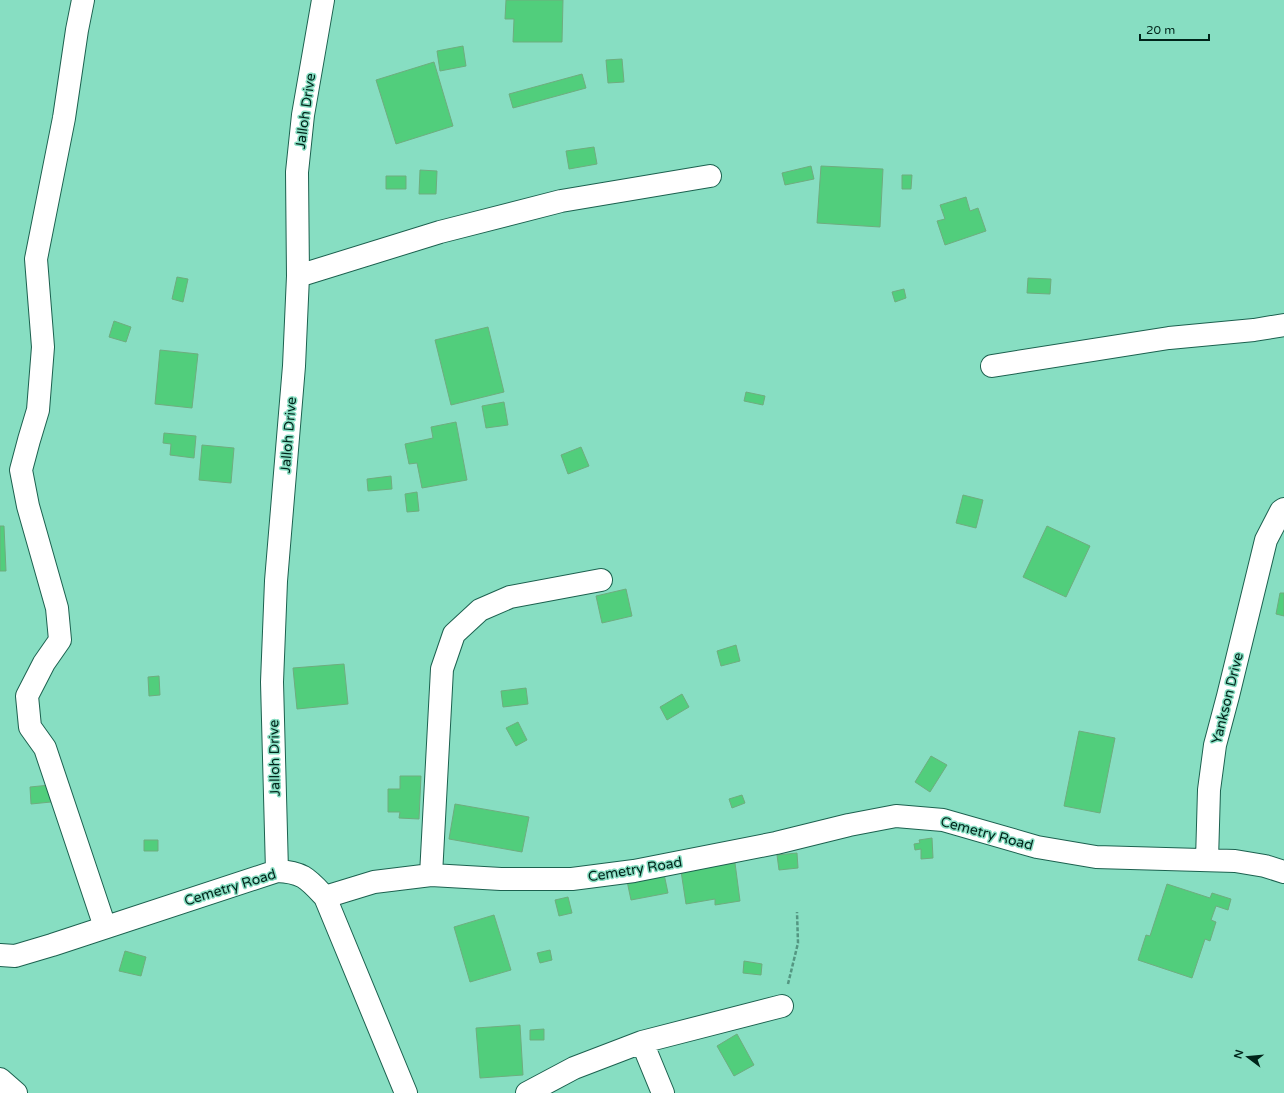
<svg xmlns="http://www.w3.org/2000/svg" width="1284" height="1093" font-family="'Varela Round',sans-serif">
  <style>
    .building { fill: #51ce7c; stroke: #6ead7f }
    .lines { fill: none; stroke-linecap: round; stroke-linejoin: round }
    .minor-casing { stroke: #1c614f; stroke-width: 24 }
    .path { stroke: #549782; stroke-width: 2.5; stroke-dasharray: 4 2; stroke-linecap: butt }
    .minor { stroke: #fff; stroke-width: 22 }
    .labels { text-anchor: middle; stroke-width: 3; stroke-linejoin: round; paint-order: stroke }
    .street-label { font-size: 14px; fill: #00241a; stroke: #87dec2 }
  </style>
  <rect width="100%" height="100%" fill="#87dec2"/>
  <path class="building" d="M 506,0 L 563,0 L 562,42 L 513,42 L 514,19 L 505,19 Z
    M 463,46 L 466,66 L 440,71 L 437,51 Z
    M 622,59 L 624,82 L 608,83 L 606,60 Z
    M 434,62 L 453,126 L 396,144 L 376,80 Z
    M 582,74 L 586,88 L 513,108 L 509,94 Z
    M 594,147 L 597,164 L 569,169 L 566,151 Z
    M 811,166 L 814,179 L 785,185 L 782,173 Z
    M 821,166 L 883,169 L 880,227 L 817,223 Z
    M 420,170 L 437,171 L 436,194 L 419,194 Z
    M 902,175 L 912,175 L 911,189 L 902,189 Z
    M 386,176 L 406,176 L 406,189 L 386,189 Z
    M 966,197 L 970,211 L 978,208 L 986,231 L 945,245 L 937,221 L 945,219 L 940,205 Z
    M 177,277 L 188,279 L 183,302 L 172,299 Z
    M 1028,278 L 1051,279 L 1050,294 L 1027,293 Z
    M 904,289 L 906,298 L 895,302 L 892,292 Z
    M 114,321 L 131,327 L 126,342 L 109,337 Z
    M 488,327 L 504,392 L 451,405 L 435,340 Z
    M 160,350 L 198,354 L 192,408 L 155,404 Z
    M 746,392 L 765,396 L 763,405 L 744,401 Z
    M 504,402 L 508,425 L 486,428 L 482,406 Z
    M 456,422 L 467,480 L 422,488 L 417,463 L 409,464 L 405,444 L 433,438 L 431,427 Z
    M 164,433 L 196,436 L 194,458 L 170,455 L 171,444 L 163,443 Z
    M 202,445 L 234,448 L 231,483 L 199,480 Z
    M 581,447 L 589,466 L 568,474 L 561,455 Z
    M 391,476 L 392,489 L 368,491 L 367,479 Z
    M 417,492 L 419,511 L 407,512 L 405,494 Z
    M 963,495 L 983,500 L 976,528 L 956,523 Z
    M 0,526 L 4,526 L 6,571 L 0,571 Z
    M 1047,526 L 1090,546 L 1066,597 L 1023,577 Z
    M 626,589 L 632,616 L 602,623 L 596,596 Z
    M 1280,593 L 1284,593 L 1284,616 L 1276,614 Z
    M 736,645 L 740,661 L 721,666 L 717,651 Z
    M 344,664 L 348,704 L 297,709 L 293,668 Z
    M 159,676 L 160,695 L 149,696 L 148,677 Z
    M 526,688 L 528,704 L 503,707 L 501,691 Z
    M 682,694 L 689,707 L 667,720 L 660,707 Z
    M 518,722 L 527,740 L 516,746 L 506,728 Z
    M 1079,731 L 1115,738 L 1100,813 L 1064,806 Z
    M 931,756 L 947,765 L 930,792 L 915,782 Z
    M 400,776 L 421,776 L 419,819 L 399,818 L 400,812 L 388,812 L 388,789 L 400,789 Z
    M 50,785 L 51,802 L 31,804 L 30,787 Z
    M 742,795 L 745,803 L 732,808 L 729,799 Z
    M 455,804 L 529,817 L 522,852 L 449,839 Z
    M 932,838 L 933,858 L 921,859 L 921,849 L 915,850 L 914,844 L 920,843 L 919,840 Z
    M 144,840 L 158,840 L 158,851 L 144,851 Z
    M 797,853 L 798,868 L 779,870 L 777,855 Z
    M 735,863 L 740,901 L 715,905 L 715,899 L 686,904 L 681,871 Z
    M 664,874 L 668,893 L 631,900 L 627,881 Z
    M 1167,884 L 1210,898 L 1212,893 L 1231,899 L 1228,910 L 1216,906 L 1211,920 L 1216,922 L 1210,941 L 1205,939 L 1192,978 L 1138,960 L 1146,935 L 1150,936 Z
    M 568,897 L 572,913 L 559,916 L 555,900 Z
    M 494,915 L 511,970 L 470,982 L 454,927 Z
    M 550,950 L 552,960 L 540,963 L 537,953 Z
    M 125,951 L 146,957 L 141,976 L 119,971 Z
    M 744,961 L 762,964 L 761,975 L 743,973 Z
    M 520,1025 L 523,1075 L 480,1078 L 476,1028 Z
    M 544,1029 L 544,1040 L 530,1040 L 530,1030 Z
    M 737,1034 L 754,1065 L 734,1076 L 717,1046 Z"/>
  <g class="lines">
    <defs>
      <path id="minor" d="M 83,0 L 77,30 L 64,118 L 36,259 L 43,347 L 38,410 L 29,440 L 21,470 L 28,506 L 57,608 L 60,640 L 44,663 L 27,696 L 30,727 L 45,748 L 105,927
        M 298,276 L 440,232 L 561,201 L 710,176
        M 992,366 L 1169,338 L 1254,330 L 1284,325
        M 1207,860 L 1209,790 L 1215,745 L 1228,696 L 1266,540 L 1281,511 L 1284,509
        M 277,871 L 272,682 L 276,581 L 294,366 L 298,276 L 297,172 L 303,115 L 323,0
        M 431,875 L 442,669 L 454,634 L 480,610 L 510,597 L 601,580
        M 325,897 L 406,1093
        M 0,955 L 15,956 L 52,945 L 277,871 C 303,872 308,879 325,897 L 374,882 L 431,875 L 501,879 L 572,879 L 634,871 L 776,843 L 849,825 L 896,816 L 943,820 L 1037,847 L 1096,857 L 1235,861 L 1265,866 L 1284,872
        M 642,1042 L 663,1093
        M 0,1079 L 16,1093
        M 527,1093 L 574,1068 L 642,1042 L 782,1006"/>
    </defs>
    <use href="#minor" class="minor-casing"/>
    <path class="path" d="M 788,984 L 798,943 L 797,912"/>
    <use href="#minor" class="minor"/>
  </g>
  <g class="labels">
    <g class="street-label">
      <text transform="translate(305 111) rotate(-82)" y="5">Jalloh Drive</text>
      <text transform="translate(288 435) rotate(-85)" y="5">Jalloh Drive</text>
      <text transform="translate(1227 698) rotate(-76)" y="5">Yankson Drive</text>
      <text transform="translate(274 758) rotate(-91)" y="5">Jalloh Drive</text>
      <text transform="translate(987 833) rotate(15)" y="5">Cemetry Road</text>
      <text transform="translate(635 869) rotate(-9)" y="5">Cemetry Road</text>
      <text transform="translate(230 887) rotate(-17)" y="5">Cemetry Road</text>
    </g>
  </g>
  <g transform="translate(1248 1057) rotate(286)" stroke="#87dec2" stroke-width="3" paint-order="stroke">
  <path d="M0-3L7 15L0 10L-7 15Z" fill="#00241a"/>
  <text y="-6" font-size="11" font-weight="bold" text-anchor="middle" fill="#00241a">N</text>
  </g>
  <path d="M1140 34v6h69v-6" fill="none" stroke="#00241a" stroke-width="2"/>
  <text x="1146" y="34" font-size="12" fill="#00241a" stroke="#87dec2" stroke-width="3" paint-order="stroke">20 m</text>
</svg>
